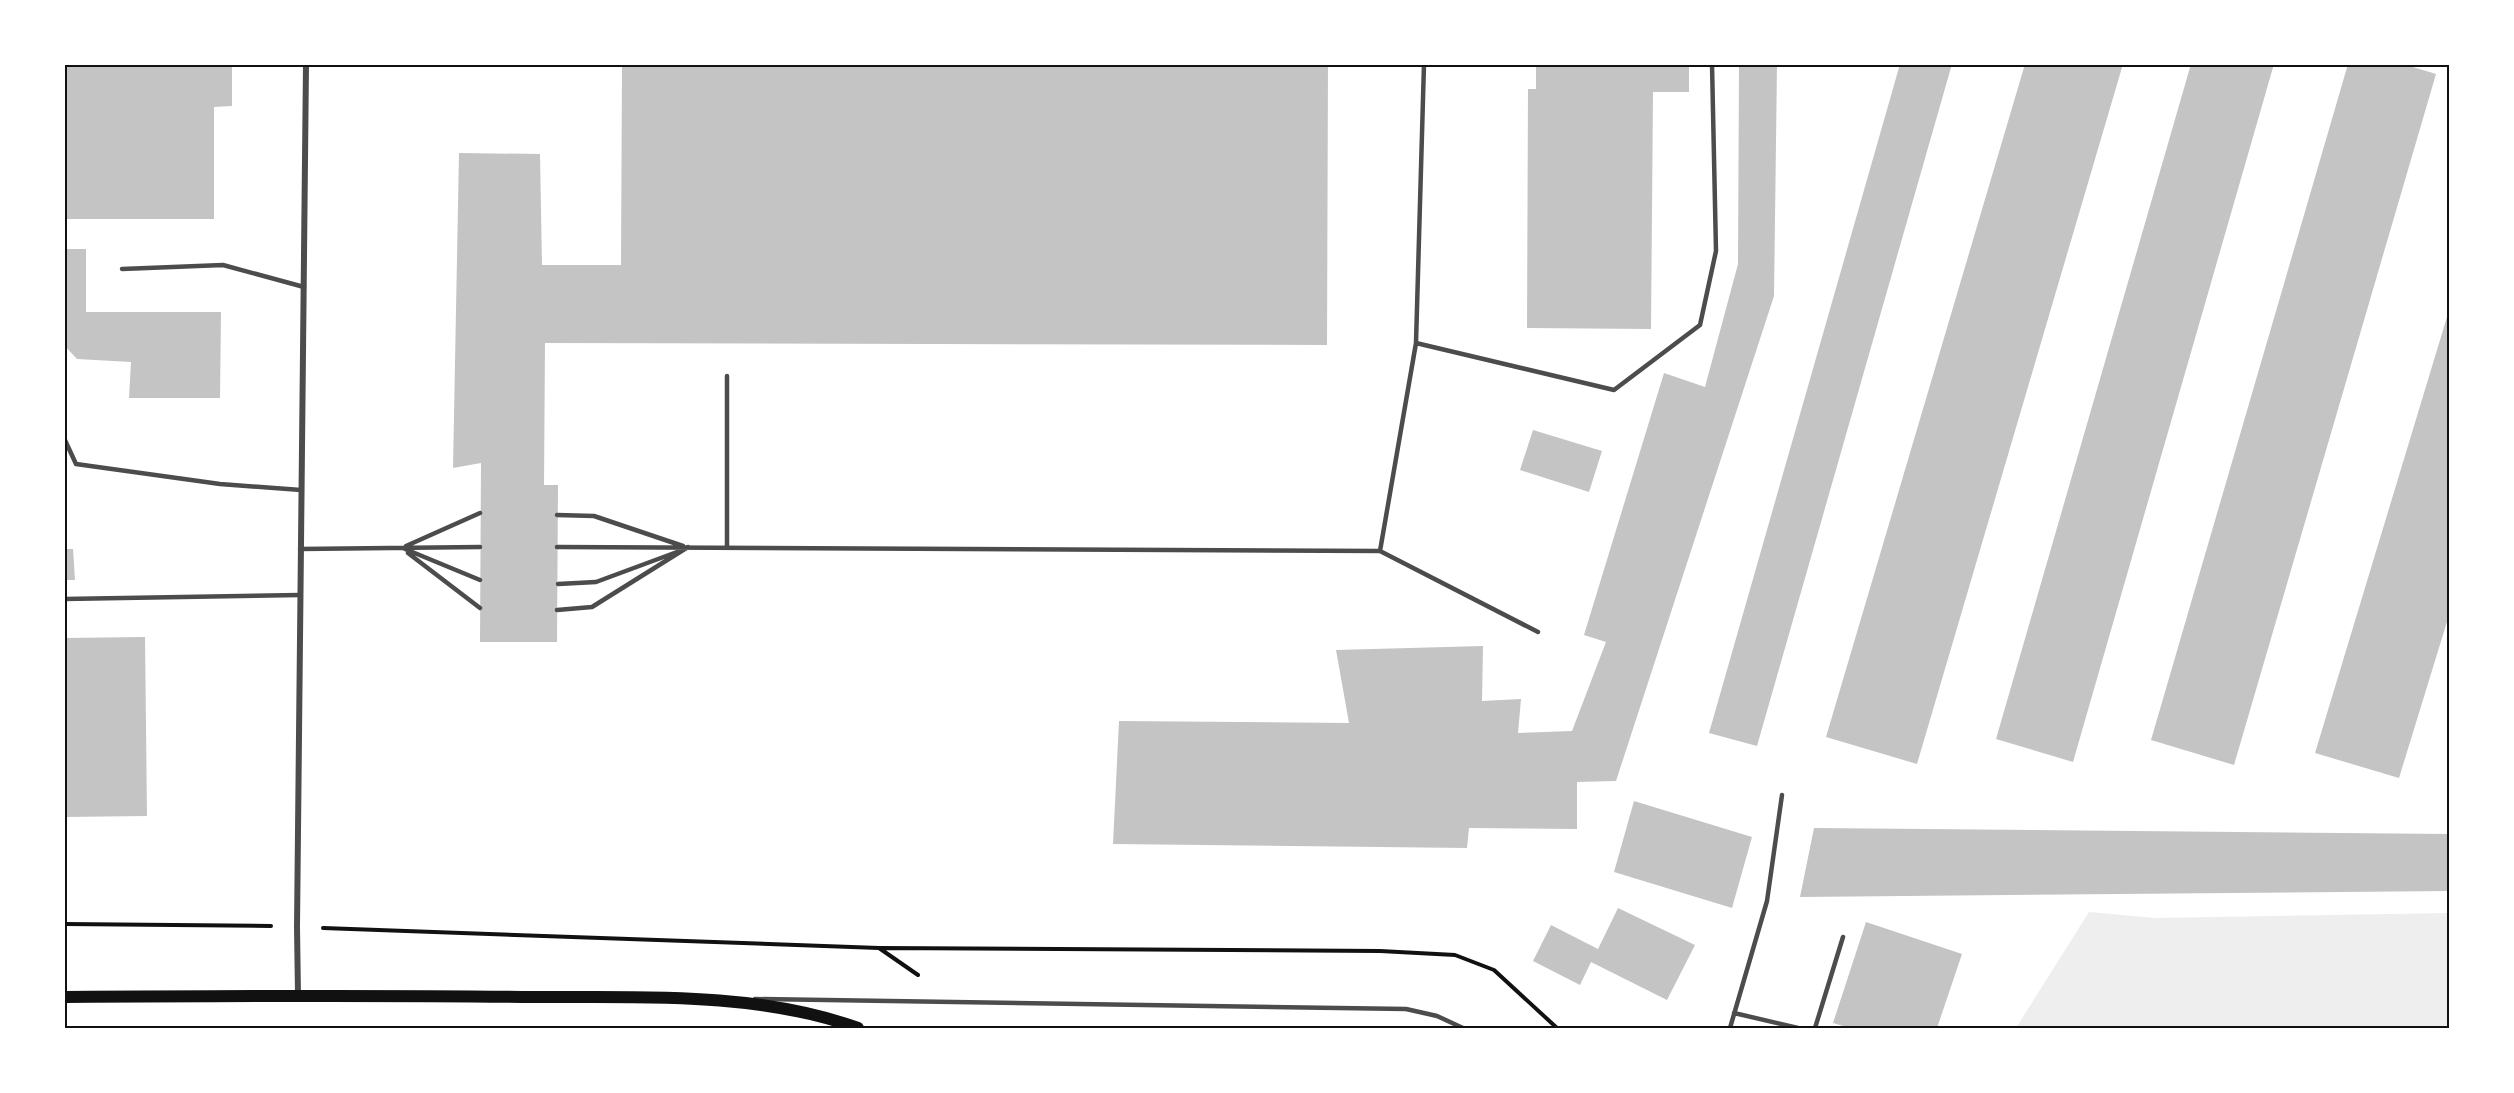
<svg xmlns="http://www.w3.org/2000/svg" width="2514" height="1093" font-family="Commissioner,sans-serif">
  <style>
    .green { fill: #eee }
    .building { fill: #c4c4c4 }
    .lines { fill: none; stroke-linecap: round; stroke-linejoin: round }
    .path { stroke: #111; stroke-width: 4 }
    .service { stroke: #4c4c4c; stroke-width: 4.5 }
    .minor { stroke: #4c4c4c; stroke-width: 6 }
    .secondary { stroke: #111; stroke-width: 12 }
    .neatline { fill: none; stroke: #111; stroke-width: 2 }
  </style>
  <rect width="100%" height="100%" fill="#fff"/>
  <path class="green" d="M 2089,912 L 2155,918 L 2449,913 L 2449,1028 L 2016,1028 Z"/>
  <path class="building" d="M 64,64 L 232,64 L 232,106 L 214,107 L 214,219 L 64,219 Z
    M 622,64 L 1328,64 L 1327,345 L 545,343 L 544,485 L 558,485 L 557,642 L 480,642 L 481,463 L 453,468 L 459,153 L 540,154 L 542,265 L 621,265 Z
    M 1536,64 L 1689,64 L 1689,92 L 1653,92 L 1651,329 L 1527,328 L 1528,89 L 1536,89 Z
    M 1739,64 L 1777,64 L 1774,296 L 1616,781 L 1577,782 L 1577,829 L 1469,828 L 1467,848 L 1113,844 L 1119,721 L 1349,723 L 1336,650 L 1483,646 L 1482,701 L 1521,699 L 1518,733 L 1572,731 L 1606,642 L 1584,635 L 1664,373 L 1705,387 L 1738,264 Z
    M 1900,64 L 1952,64 L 1757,746 L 1709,733 Z
    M 2025,64 L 2123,64 L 1917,764 L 1826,737 Z
    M 2191,64 L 2274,64 L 2073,762 L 1996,739 Z
    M 2348,64 L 2403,64 L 2436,74 L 2234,765 L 2151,740 Z
    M 64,249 L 86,249 L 86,312 L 221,312 L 220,398 L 129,398 L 131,362 L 77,359 L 64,345 Z
    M 2450,307 L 2450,612 L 2399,778 L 2315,753 Z
    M 1533,430 L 1602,451 L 1589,492 L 1520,470 Z
    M 64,549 L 73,549 L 75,580 L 64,580 Z
    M 145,637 L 147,816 L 64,817 L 64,638 Z
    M 1634,801 L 1752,837 L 1732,908 L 1614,872 Z
    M 1814,828 L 2450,834 L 2450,891 L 1800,897 Z
    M 1618,908 L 1695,945 L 1667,1000 L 1591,962 L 1580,985 L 1533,961 L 1551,925 L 1598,949 Z
    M 1866,922 L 1962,954 L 1937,1028 L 1850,1028 L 1833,1023 Z"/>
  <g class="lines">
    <path class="path" d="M 64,924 L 271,926
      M 323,928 L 879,948 L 918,975
      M 880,948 L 1380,951 L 1455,955 L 1494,970 L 1557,1028"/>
    <path class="service" d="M 122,269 L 223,265 L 304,287
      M 1416,343 L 1614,390 L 1700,325 L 1716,251 L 1712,64
      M 727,376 L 727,548
      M 64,438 L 76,464 L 220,484 L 301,490
      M 557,515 L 594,516 L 683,546
      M 406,546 L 480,513
      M 557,547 L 1380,551 L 1416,343 L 1424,64
      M 300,549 L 480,547
      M 405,549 L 480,580
      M 1380,551 L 1538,632
      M 408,553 L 480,608
      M 558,584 L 596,582 L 677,552
      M 64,599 L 300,595
      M 557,610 L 592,607 L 688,547
      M 755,999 L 1406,1009 L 1437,1016 L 1463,1028
      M 1734,1013 L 1798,1028
      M 1730,1028 L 1767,901 L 1782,795
      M 1815,1028 L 1843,937"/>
    <path class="minor" d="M 298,995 L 297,927 L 306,64"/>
    <path class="secondary" d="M 64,997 C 217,996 369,995 522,997 C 631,998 753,990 858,1028"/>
  </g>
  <rect width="2514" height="1093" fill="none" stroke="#ffffff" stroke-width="132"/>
  <rect x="66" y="66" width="2382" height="961" class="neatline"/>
</svg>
